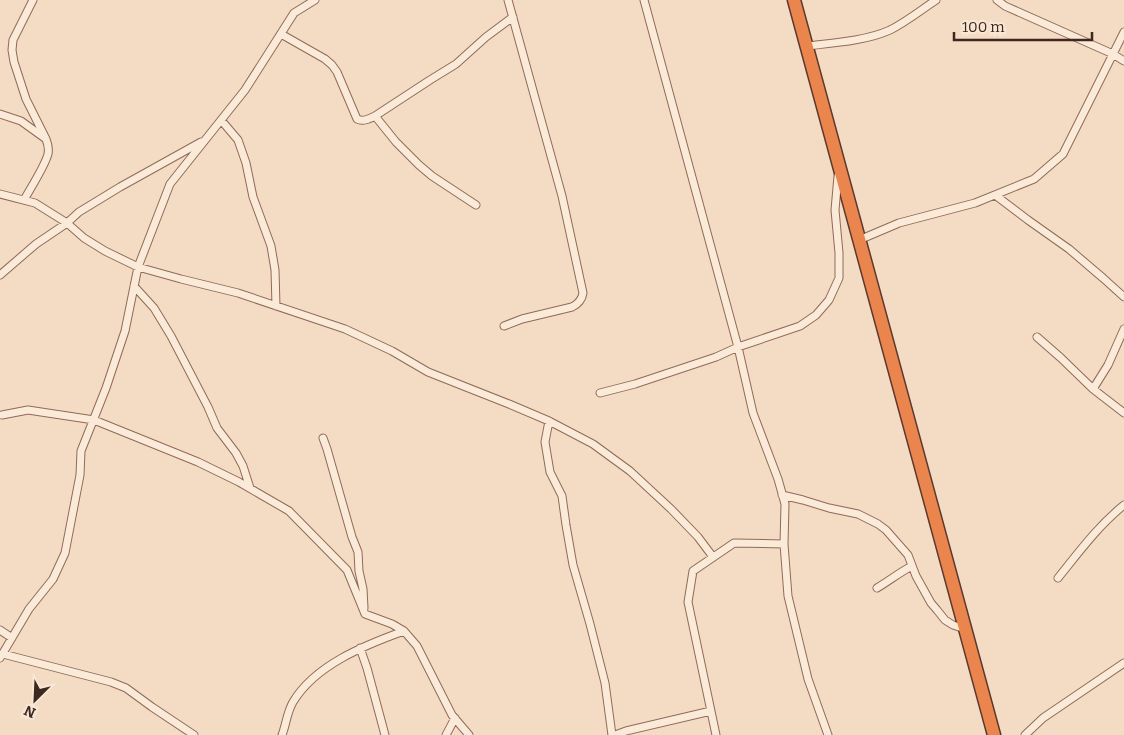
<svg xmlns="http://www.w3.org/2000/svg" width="1124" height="735" font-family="Bitter,serif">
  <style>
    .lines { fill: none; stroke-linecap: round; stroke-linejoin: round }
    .street-casing { stroke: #906a58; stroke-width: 9 }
    .highway-casing { stroke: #5d392d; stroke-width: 15 }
    .street { stroke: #fcead9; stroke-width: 7 }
    .highway { stroke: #ea854e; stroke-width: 12 }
  </style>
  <rect width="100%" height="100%" fill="#f3dbc4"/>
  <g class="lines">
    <defs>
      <path id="street" d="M 33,0 L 13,40 L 12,50 L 14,62 L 26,99 L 46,139
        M 644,0 L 738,347 L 753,413 L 778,479 L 785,504 L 784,544 L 788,596 L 808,679 L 828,735
        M 997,0 L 1005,6 L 1113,54 L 1124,61
        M 281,34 L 325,59 L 332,65 L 337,72 L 357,119 C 363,122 369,119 375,116 L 430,80 L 456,64 L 486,37 L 513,17
        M 806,46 C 832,43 866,41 890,30 C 906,22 921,10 936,0
        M 0,114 L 21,121 L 46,139 C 48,144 49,149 48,154 C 45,166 30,189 24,200
        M 375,116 L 396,142 L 419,165 L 432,176 L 476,205
        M 221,120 L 238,140 L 246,163 L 253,197 L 271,246 L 275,270 L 276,306
        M 0,194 L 35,203 L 67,223 L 84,238 L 105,251 L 138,267 L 181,279 L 238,293 L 345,329 L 392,351 L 428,372 L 509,404 L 549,421 L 593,444 L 630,471 L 671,509 L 698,537 L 713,557
        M 995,195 L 1028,220 L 1069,249 L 1103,278 L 1124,297
        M 859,240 L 899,223 L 975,203 L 1034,179 L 1063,154 L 1124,32
        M 0,275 L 36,244 L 67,223 L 79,212 L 120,187 L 201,142
        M 134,286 L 154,308 L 171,336 L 208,407 L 217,428 L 236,453 L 243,466 L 250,488
        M 504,326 L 522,319 L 572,307 C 578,304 582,300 583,293 L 562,196 L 508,0
        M 1037,337 L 1061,358 L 1093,389 L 1124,413
        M 1093,389 L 1108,365 L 1124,329
        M 600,393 L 635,384 L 716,357 L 738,347 L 800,326 L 816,315 L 829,300 L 839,278 L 839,253 L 835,210 L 838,176
        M 2,415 L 28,410 L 94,420 L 198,462 L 239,482 L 289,511 L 347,570 L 365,614 L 392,624 L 404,631 L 417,646 L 452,715 L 469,735
        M 549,421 L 545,442 L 550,472 L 562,496 L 566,525 L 573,565 L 590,624 L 605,683 L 612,735
        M 323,438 L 327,449 L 352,537 L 358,552 L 359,571 L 363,589 L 364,608
        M 782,495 L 803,500 L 829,508 L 858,514 L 878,524 L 886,530 L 908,555 L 916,576 L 931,603 L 937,610 L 945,620 L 953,625 L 965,629
        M 1058,578 C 1079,552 1098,526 1124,505
        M 877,588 C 889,581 900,572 912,566
        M 0,630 L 12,638
        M 360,648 L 367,668 L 385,735
        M 3,654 L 111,682 L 126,688 L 152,707 L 194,735
        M 0,658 L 29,609 L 53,579 L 65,553 L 80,475 L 81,451 L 106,388 L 125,331 L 138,267 L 170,184 L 245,90 L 294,13 L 315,0
        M 282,735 C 286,725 287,712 293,702 C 315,665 365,645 404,631
        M 446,735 L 455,718
        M 615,735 L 626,731 L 711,711
        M 716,735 L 688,602 L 693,571 L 734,543 L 784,544
        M 1025,735 L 1043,718 L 1124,663"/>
      <path id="highway" d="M 794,0 L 994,735"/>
    </defs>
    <use href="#street" class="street-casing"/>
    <use href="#highway" class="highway-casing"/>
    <use href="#street" class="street"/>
    <use href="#highway" class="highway"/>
  </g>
  <g transform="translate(35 700) rotate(204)" stroke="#f9e7d5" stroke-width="4" paint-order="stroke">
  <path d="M0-4L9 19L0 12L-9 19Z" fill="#3e271e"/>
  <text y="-8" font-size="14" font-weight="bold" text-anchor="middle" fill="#3e271e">N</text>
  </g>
  <path d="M954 32v8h138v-8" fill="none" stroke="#3e271e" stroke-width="2.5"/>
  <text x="962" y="32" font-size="15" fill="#3e271e" stroke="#f9e7d5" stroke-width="4" paint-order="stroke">100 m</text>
</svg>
